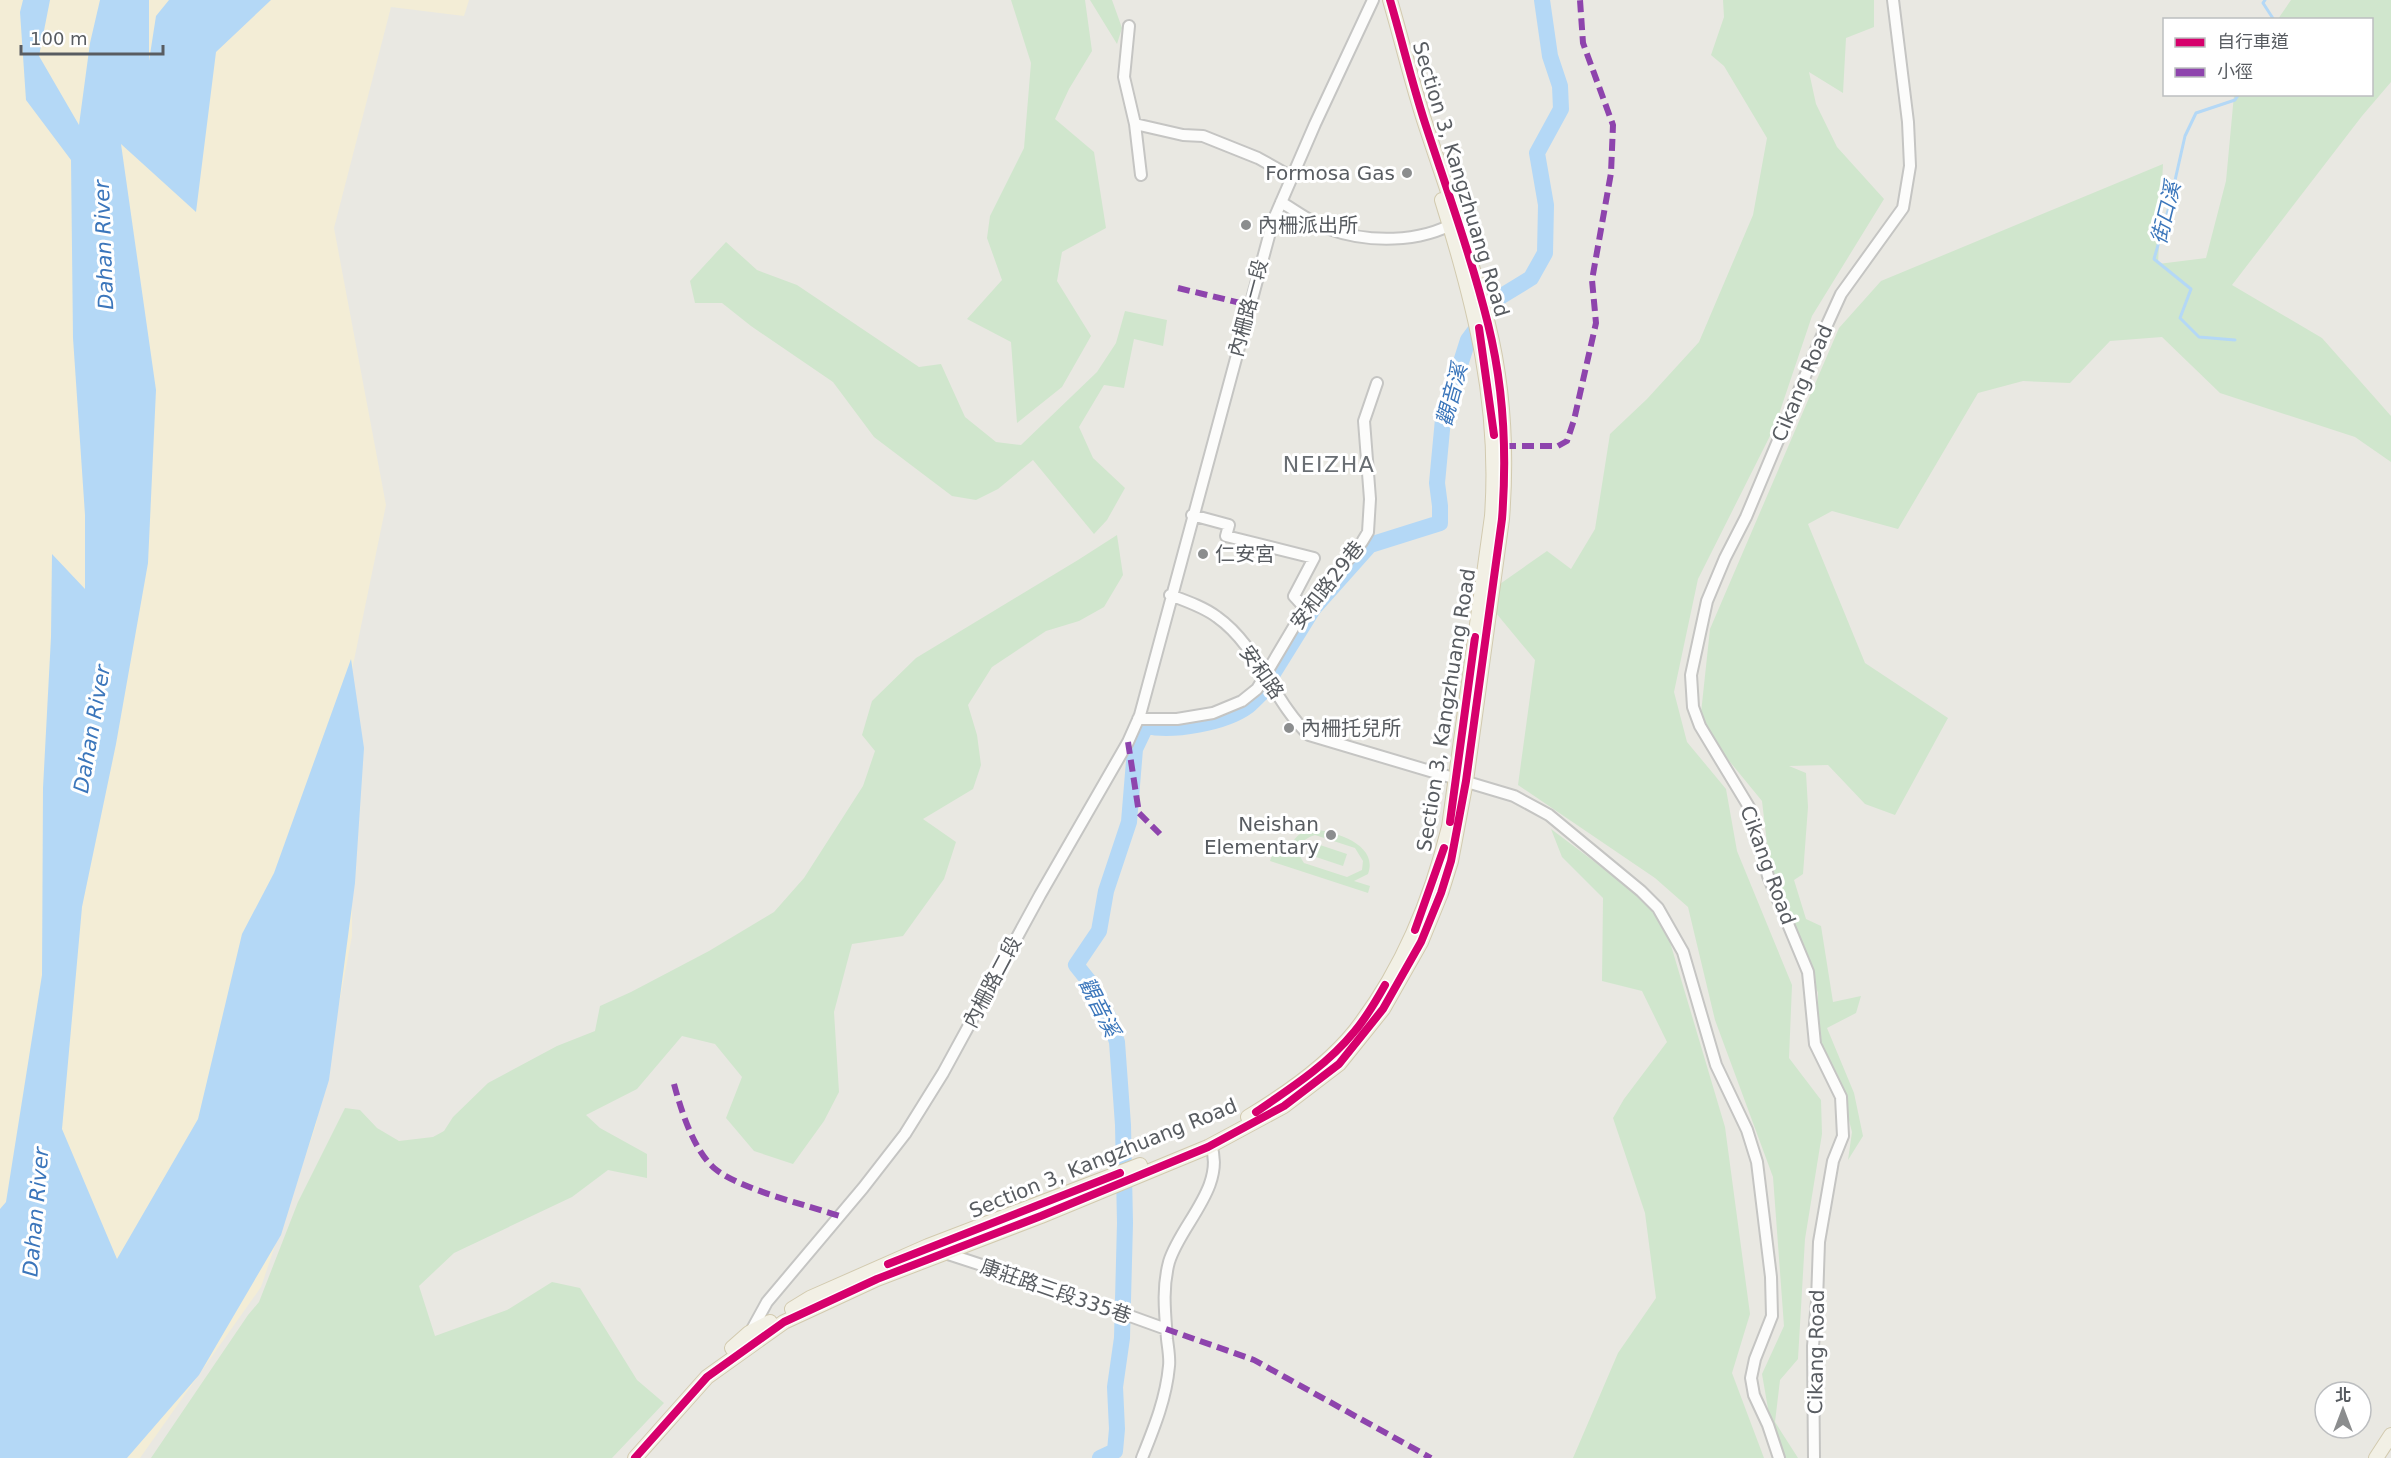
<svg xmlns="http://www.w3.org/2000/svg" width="2391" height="1458" font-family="'DejaVu Sans','Noto Sans TC',sans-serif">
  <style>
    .green { fill: #d0e6cd; fill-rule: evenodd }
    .sand { fill: #f3edd6 }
    .water { fill: #b4d8f6 }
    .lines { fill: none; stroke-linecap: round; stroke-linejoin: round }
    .stream { stroke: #b4d8f6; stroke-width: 3 }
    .river { stroke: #b4d8f6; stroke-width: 16 }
    .minor-casing { stroke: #c5c5c3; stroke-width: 14 }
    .major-casing { stroke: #d2caaf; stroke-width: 16 }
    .minor { stroke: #fcfcfb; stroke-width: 10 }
    .major { stroke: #f2f0e5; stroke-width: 14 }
    .quiet { stroke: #8e44ad; stroke-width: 6; stroke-dasharray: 12 6; stroke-linecap: butt }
    .cycleway-casing { stroke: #fff; stroke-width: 11 }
    .cycleway { stroke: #d6006c; stroke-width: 8 }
    .poi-dot { fill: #8b8d8e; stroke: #fff; stroke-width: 2 }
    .labels { text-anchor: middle; stroke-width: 6; stroke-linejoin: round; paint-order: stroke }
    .poi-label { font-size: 20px; fill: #585c61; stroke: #fff; text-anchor: start }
    .street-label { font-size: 20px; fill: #585c61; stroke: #fff }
    .water-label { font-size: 21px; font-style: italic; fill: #3b76bb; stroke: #fff }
    .quarter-label { font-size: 22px; letter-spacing: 1.5px; fill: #696e73; stroke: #fff }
  </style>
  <rect width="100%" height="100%" fill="#e9e8e2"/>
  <path class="green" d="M 1011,0 L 1085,0 L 1092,51 L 1069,89 L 1055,119 L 1094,152 L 1106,228 L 1062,252 L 1057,281 L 1091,336 L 1062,387 L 1017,423 L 1011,342 L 967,319 L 1002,280 L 987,238 L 990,216 L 1024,148 L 1031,63 Z
    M 1090,0 L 1112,0 L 1122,28 L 1117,44 Z
    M 1723,0 L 1874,0 L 1874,27 L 1846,38 L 1843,93 L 1809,72 L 1816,104 L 1837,147 L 1884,199 L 1812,316 L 1775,426 L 1698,579 L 1674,692 L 1687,742 L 1726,789 L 1737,851 L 1792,985 L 1789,1058 L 1821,1100 L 1822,1134 L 1805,1239 L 1798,1359 L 1780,1380 L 1775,1422 L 1798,1458 L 1782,1458 L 1771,1426 L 1762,1374 L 1784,1326 L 1773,1177 L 1715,1020 L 1688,907 L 1655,878 L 1518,785 L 1535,660 L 1496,613 L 1497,586 L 1547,551 L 1571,569 L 1595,529 L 1610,434 L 1647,399 L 1699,342 L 1753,215 L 1767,138 L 1724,66 L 1711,55 L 1724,17 Z
    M 2291,0 L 2391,0 L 2391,82 L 2362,116 L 2232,285 L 2322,338 L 2391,416 L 2391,462 L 2355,437 L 2220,393 L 2162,337 L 2110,341 L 2070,383 L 2023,381 L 1978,393 L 1898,529 L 1832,511 L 1808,524 L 1865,663 L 1948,718 L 1895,815 L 1865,804 L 1828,765 L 1789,766 L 1806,773 L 1808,807 L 1803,874 L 1794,880 L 1806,919 L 1821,926 L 1833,1002 L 1861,996 L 1856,1013 L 1827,1028 L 1854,1093 L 1863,1136 L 1848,1160 L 1852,1132 L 1837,1073 L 1818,1046 L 1818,993 L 1792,920 L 1770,869 L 1762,801 L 1717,746 L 1701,713 L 1710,629 L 1839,328 L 1881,281 L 2163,164 L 2158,264 L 2206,258 L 2226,181 L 2234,95 L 2372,94 L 2372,20 L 2278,19 Z
    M 726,242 L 757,270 L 797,285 L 919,367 L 941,364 L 965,417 L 996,442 L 1021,445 L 1097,372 L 1116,343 L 1125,311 L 1167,320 L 1163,346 L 1134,339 L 1124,388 L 1104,385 L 1079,427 L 1093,458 L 1125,488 L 1107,520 L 1094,534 L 1033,460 L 998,489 L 976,500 L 952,496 L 874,437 L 833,382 L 751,326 L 722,303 L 695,303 L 690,281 Z
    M 1117,535 L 1123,575 L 1104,607 L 1079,621 L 1046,631 L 992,667 L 968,705 L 977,735 L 981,765 L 973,789 L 923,819 L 956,842 L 944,879 L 903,936 L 852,944 L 834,1012 L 839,1092 L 824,1121 L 793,1164 L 754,1151 L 726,1118 L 742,1077 L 715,1044 L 682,1036 L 637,1089 L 586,1115 L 600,1128 L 647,1154 L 647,1178 L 608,1170 L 572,1197 L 454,1253 L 419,1286 L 435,1336 L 507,1310 L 552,1282 L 580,1288 L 637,1380 L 664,1403 L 612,1458 L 151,1458 L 248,1315 L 259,1302 L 298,1202 L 345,1108 L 360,1110 L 377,1128 L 399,1141 L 433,1137 L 444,1131 L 453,1117 L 488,1083 L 557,1046 L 595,1031 L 600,1006 L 631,992 L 709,951 L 774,912 L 804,878 L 863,786 L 875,751 L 862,735 L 872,701 L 916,658 L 1078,560 Z
    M 1311,829 C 1334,831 1379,844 1368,874 L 1354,881 L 1370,886 L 1368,893 L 1270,861 L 1273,852 L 1289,857 C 1290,842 1296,833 1311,829 ZM 1315,835 L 1355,848 L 1363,861 L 1362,870 L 1347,877 L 1304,863 C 1294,849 1300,840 1315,835 Z
    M 1551,829 L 1644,899 L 1667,932 L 1725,1127 L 1750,1314 L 1732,1373 L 1764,1458 L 1573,1458 L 1618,1353 L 1656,1298 L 1645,1213 L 1613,1118 L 1624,1099 L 1667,1042 L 1642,991 L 1602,981 L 1603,898 L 1562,857 Z
    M 1317,844 L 1347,854 L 1343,866 L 1313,856 Z"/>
  <path class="sand" d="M 0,0 L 469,0 L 464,16 L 391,7 L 334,228 L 386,505 L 352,670 L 352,936 L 316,1125 L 261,1287 L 140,1458 L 0,1458 Z"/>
  <path class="water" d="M 23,0 L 50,0 L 39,56 L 79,125 L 90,43 L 100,0 L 149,0 L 149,61 L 156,16 L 169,0 L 271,0 L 216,52 L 196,212 L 121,144 L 156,390 L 148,563 L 116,744 L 82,907 L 62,1129 L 117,1259 L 198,1119 L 242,934 L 274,873 L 351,659 L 364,748 L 355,883 L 329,1080 L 281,1235 L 199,1375 L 127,1458 L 0,1458 L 0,1209 L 6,1202 L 42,975 L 43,788 L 51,637 L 52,554 L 85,589 L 85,515 L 73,338 L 71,160 L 26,100 L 20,12 Z"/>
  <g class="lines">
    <path class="stream" d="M 2265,0 L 2263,3 L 2274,20
      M 2235,340 L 2199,337 L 2180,318 L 2191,289 L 2154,259 L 2169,207 L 2185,136 L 2196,113 L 2235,100 L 2239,94"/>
    <path class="river" d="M 1272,675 L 1313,609 L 1370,545 L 1440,523 L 1440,506 L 1437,483 L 1443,419 L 1468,340 L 1500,297 L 1531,278 L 1545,253 L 1546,205 L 1537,153 L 1561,109 L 1560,86 L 1550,56 L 1542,0
      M 1100,1458 L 1115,1451 L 1117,1429 L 1115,1387 L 1122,1338 L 1125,1223 L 1123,1125 L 1117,1042 L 1109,1018 L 1092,985 L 1076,965 L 1099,931 L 1106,891 L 1129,822 L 1135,749 L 1146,726 C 1173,732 1225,723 1248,706 C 1254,701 1259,695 1265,690"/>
    <defs>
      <path id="minor" d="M 1129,26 L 1124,77 L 1135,124 L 1141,175
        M 1135,124 L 1183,135 L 1203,136 L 1258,158 L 1292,177
        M 1281,202 C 1296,211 1313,224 1329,229 C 1368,243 1420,243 1456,222
        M 1192,515 L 1229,525 L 1226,536 L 1314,558 L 1294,596 L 1305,608
        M 1170,595 C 1186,601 1204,607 1217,617 C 1258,646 1273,701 1309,735 L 1514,796 L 1549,815 L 1641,891 L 1658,908 L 1683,952 L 1716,1065 L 1747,1130 L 1757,1162 L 1771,1277 L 1772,1316 L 1755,1359 L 1751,1378 L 1754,1395 L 1768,1425 L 1779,1458
        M 1138,719 L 1177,719 L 1213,713 L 1242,701 L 1257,689 L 1305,608 L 1332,580 L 1362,542 L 1368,532 L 1370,499 L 1364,421 L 1377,383
        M 945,1253 L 1058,1290 L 1166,1329
        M 750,1333 L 767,1302 L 863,1188 L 905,1134 L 943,1073 L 1040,895 L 1128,742 L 1140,715 L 1273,221 L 1315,124 L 1373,0
        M 1142,1458 C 1154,1428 1166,1399 1169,1366 C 1170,1358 1168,1348 1167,1339 C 1165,1313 1162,1288 1169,1262 C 1180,1225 1226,1187 1211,1145
        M 1814,1458 L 1813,1346 L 1817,1301 L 1819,1242 L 1833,1161 L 1843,1136 L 1841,1097 L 1815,1044 L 1808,972 L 1768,876 L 1749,807 L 1700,726 L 1693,707 L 1691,675 L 1707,601 L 1725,558 L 1746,517 L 1821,338 L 1841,294 L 1903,208 L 1910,166 L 1908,122 L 1893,0"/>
      <path id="major" d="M 1248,1117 C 1286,1094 1327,1066 1355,1031 C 1402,971 1431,900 1449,827 L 1492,516 C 1500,405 1475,305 1442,200
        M 792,1309 L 810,1298 L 928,1246 L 1140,1165
        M 732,1348 L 749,1333 L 770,1322
        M 635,1458 L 707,1377 L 784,1322 L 877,1279 L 1041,1216 L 1208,1147 L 1284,1106 L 1339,1064 L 1383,1009 L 1421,942 L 1441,893 L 1451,861 L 1466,781 L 1502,519 C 1507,454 1504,388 1488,324 C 1471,256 1447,190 1425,123 C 1412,83 1402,41 1390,0
        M 2376,1458 L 2391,1435"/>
    </defs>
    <use href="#minor" class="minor-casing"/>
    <use href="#major" class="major-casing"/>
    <use href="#minor" class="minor"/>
    <use href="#major" class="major"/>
    <path class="quiet" d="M 1178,288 L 1249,305
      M 1504,446 L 1558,446 L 1567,441 L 1574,420 L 1596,323 L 1592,280 L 1611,173 L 1613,125 L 1583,43 L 1580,0
      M 1128,742 L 1139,813 L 1160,834
      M 674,1084 C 681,1110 693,1149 714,1168 C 739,1189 806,1205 840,1216
      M 1166,1329 L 1254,1360 L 1431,1458"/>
    <defs>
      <path id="cycleway" d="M 1479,328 L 1494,435
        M 1450,822 L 1475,637
        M 1415,930 L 1444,848
        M 1256,1112 C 1291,1088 1327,1065 1354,1032 C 1366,1018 1376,1001 1385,985
        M 888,1264 L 1120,1173
        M 635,1458 L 707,1377 L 784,1322 L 877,1279 L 1041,1216 L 1208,1147 L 1284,1106 L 1339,1064 L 1383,1009 L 1421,942 L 1441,893 L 1451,861 L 1466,781 L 1502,519 C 1507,454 1504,388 1488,324 C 1471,256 1447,190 1425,123 C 1412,83 1402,41 1390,0"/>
    </defs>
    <use href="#cycleway" class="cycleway-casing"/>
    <use href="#cycleway" class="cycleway"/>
  </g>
  <g class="poi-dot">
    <circle cx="1407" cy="173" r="6"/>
    <circle cx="1246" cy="225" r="6"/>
    <circle cx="1203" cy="554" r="6"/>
    <circle cx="1289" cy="728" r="6"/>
    <circle cx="1331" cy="835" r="6"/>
  </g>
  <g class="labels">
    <g class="poi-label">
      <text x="1395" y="180" text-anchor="end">Formosa Gas</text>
      <text x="1258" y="232">內柵派出所</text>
      <text x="1215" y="561">仁安宮</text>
      <text x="1301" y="735">內柵托兒所</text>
      <text x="1319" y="831" text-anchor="end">Neishan<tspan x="1319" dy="23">Elementary</tspan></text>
    </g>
    <g class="street-label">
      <text transform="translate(1461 179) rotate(73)" y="7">Section 3, Kangzhuang Road</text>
      <text transform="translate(1248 308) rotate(-75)" y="7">內柵路一段</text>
      <text transform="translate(1802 383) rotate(-67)" y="7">Cikang Road</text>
      <text transform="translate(1327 585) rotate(-52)" y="7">安和路29巷</text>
      <text transform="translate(1262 672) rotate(55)" y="7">安和路</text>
      <text transform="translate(1446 710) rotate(-81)" y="7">Section 3, Kangzhuang Road</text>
      <text transform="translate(1768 865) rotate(70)" y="7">Cikang Road</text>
      <text transform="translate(992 982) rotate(-62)" y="7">內柵路二段</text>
      <text transform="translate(1103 1158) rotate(-22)" y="7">Section 3, Kangzhuang Road</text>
      <text transform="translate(1056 1291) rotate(19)" y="7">康莊路三段335巷</text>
      <text transform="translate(1816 1352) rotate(-89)" y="7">Cikang Road</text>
    </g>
    <g class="water-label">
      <text transform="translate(2166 213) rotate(-76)" y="7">街口溪</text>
      <text transform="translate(104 245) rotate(-92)" y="7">Dahan River</text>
      <text transform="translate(1452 395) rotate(-75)" y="7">觀音溪</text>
      <text transform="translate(92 729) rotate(-80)" y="7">Dahan River</text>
      <text transform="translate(1099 1007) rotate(63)" y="7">觀音溪</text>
      <text transform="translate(36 1212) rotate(-85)" y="7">Dahan River</text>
    </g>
    <g class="quarter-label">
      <text x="1329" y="472">NEIZHA</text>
    </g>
  </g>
  <rect x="2163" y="18" width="210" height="78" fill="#ffffff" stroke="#bcbec0" stroke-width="1.5"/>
  <rect x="2175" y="38" width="30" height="9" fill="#d6006c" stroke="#bcbec0" stroke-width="1.5"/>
  <text x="2217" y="48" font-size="18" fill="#585c61">自行車道</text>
  <rect x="2175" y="68" width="30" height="9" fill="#8e44ad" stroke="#bcbec0" stroke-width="1.5"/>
  <text x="2217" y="78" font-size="18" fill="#585c61">小徑</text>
  <g transform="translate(2343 1410)"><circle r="28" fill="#ffffff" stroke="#bcbec0" stroke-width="1.5"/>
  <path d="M0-4.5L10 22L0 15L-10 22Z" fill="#8b8d8e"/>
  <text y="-9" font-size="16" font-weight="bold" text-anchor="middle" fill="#585c61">北</text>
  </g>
  <path d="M21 45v9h142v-9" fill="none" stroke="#585c61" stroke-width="3"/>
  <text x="30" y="45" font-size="18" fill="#585c61" stroke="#ffffff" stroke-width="4.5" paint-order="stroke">100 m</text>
</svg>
